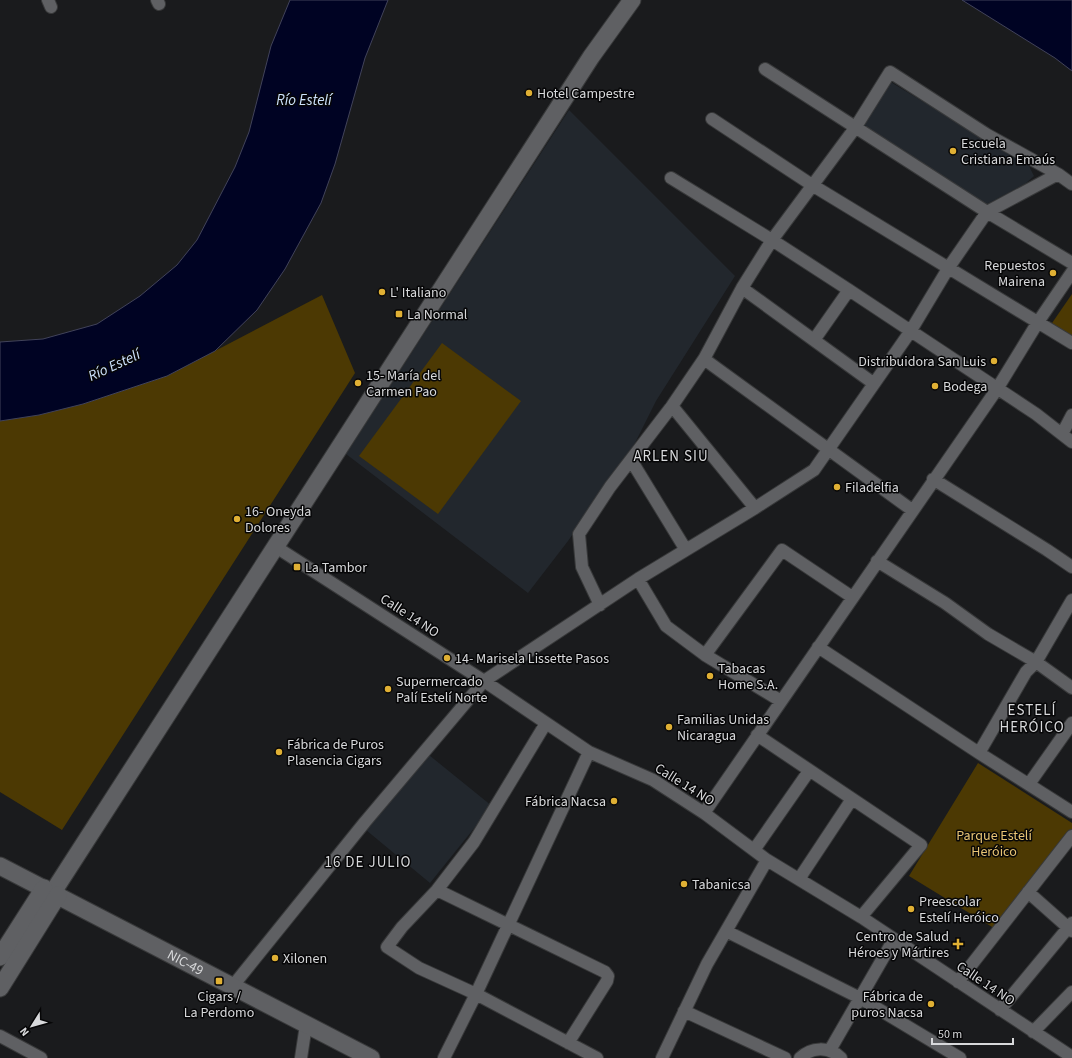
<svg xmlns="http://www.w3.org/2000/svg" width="1072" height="1058" font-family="'Source Sans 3',sans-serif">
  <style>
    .built { fill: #22272d }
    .green { fill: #4c3903 }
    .water { fill: #000323; stroke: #41435a }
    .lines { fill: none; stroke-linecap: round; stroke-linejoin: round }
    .street-casing { stroke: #38393a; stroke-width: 14 }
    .secondary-casing { stroke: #38393a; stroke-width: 19 }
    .street { stroke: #5f6063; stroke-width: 12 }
    .secondary { stroke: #5f6063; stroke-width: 17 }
    .poi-dot { fill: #e0b034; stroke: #060607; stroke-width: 1.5 }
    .labels { text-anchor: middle; stroke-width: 3; stroke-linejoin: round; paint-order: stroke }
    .poi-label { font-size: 14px; fill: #d8d9db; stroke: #060607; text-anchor: start }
    .street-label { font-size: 14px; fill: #d8d9db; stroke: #060607 }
    .park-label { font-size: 14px; fill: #e8c474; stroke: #060607 }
    .water-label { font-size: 15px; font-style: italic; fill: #cce1fc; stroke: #060607 }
    .neighbourhood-label { font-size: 15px; letter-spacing: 1px; fill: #d8d9db; stroke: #060607 }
  </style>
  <rect width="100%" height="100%" fill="#1a1b1d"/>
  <path class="built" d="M 889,81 L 1029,166 L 1034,176 L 1025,184 L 985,205 L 862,126 Z
    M 569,110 L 735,276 L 656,401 L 635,443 L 568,541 L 528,593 L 346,454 Z
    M 429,755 L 492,806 L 430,883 L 366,830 Z"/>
  <path class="green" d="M 1072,294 L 1072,339 L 1050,326 Z
    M 322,295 L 355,373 L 62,830 L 0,792 L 0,421 L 39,415 L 83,404 L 167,376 Z
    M 442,343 L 521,401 L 438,514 L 359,456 Z
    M 978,763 L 1072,823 L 1072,832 L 997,930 L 909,876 Z"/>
  <path class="water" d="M 290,0 L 388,0 L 365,58 L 335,164 L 321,203 L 285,269 L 257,310 L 215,351 L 167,376 L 83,404 L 39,415 L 0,421 L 0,342 L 43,339 L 97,324 L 140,296 L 177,265 L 197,240 L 235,167 L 249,132 L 271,46 Z
    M 962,0 L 1072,0 L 1072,71 L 1055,58 Z"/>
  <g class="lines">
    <defs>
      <path id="street" d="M 48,0 L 51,7
        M 157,0 L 159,4
        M 765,69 L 987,212 L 1072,263
        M 712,119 L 812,185 L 1072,343
        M 671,178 L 772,240 L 849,290 L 1036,414 L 1072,442
        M 742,288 L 873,383
        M 814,340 L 849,290
        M 704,359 L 912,510
        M 672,406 L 755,508
        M 1062,434 L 1072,415
        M 631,460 L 686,550
        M 933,479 L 1047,550 L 1072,567
        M 276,547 L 484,681 L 589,752 L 653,780 L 704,813 L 767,860 L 861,917 L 1072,1057
        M 877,561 L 945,603 L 988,634 L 1036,662 L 1072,688
        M 638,579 L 666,626 L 705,655 L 781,701
        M 600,605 L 582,567 L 579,534 L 610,487 L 672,406 L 704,359 L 742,288 L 772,240 L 855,128 L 890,72 L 986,134 L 1058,174 L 1072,184
        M 818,647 L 979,753 L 1072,812
        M 705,655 L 782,550 L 852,597
        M 546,723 L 474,842 L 437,890 L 402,927 L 387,947 L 419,968 L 476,994 L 597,1058
        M 757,735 L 921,845 L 861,917
        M 979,753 L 1026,672 L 1036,662 L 1072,600
        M 1029,784 L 1072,723
        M 704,813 L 997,389 L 1038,322 L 1072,272
        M 754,850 L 809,771
        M 799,879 L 852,799
        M 437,890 L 605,972 L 608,976 L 607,981 L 568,1043
        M 1028,892 L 1072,931
        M 726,931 L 860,998 L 960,1058
        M 958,982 L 1072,836
        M 232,987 L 365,822 L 484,681 L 638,579 L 755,508 L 814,470 L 910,332 L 949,267 L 987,212 L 1058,174
        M 1000,1010 L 1072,923
        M 684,1011 L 785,1058
        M 1033,1032 L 1072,992
        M 0,1036 L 41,1058
        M 830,1050 L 894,939
        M 301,1058 L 306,1025
        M 444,1058 L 476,994 L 589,752
        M 662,1058 L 707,964 L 767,860
        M 800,1058 C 811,1047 829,1046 841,1058"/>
      <g id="secondary">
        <path id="s1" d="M 0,866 L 371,1058"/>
        <path d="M 53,892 L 591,57 L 632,0"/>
        <path d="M 0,957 L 44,888"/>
        <path d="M 0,988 L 58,895"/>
      </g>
    </defs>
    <use href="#street" class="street-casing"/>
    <use href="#secondary" class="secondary-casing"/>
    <use href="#street" class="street"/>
    <use href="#secondary" class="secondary"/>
  </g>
  <g class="poi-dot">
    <circle cx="529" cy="93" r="4"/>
    <circle cx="953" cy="151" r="4"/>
    <circle cx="1053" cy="273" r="4"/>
    <circle cx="382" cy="292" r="4"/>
    <rect x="395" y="310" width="8" height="8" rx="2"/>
    <circle cx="994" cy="361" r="4"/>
    <circle cx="358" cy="383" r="4"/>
    <circle cx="935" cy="386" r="4"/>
    <circle cx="837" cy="487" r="4"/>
    <circle cx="237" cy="519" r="4"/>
    <rect x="293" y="563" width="8" height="8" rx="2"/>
    <circle cx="447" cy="658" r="4"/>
    <circle cx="710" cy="676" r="4"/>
    <circle cx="388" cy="689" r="4"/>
    <circle cx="669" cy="727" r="4"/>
    <circle cx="279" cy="752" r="4"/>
    <circle cx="614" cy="801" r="4"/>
    <circle cx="684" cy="884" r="4"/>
    <circle cx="911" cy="909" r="4"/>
    <path d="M956 938h4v4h4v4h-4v4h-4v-4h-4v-4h4z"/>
    <circle cx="275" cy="958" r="4"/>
    <rect x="215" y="977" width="8" height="8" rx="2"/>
    <circle cx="931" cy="1004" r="4"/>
  </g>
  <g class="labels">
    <g class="poi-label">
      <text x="537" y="98">Hotel Campestre</text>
      <text x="961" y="148">Escuela<tspan x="961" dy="16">Cristiana Emaús</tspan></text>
      <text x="1045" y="270" text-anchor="end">Repuestos<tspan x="1045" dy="16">Mairena</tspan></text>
      <text x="390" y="297">L' Italiano</text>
      <text x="407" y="319">La Normal</text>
      <text x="986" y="366" text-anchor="end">Distribuidora San Luis</text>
      <text x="366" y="380">15- María del<tspan x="366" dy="16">Carmen Pao</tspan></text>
      <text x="943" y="391">Bodega</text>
      <text x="845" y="492">Filadelfia</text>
      <text x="245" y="516">16- Oneyda<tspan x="245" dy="16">Dolores</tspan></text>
      <text x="305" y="572">La Tambor</text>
      <text x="455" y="663">14- Marisela Lissette Pasos</text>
      <text x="718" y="673">Tabacas<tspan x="718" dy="16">Home S.A.</tspan></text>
      <text x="396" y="686">Supermercado<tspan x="396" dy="16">Palí Estelí Norte</tspan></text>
      <text x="677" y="724">Familias Unidas<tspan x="677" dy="16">Nicaragua</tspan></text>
      <text x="287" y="749">Fábrica de Puros<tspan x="287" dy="16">Plasencia Cigars</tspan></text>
      <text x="606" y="806" text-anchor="end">Fábrica Nacsa</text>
      <text x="692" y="889">Tabanicsa</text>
      <text x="919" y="906">Preescolar<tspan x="919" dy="16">Estelí Heróico</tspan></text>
      <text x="949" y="941" text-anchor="end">Centro de Salud<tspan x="949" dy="16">Héroes y Mártires</tspan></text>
      <text x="283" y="963">Xilonen</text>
      <text x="219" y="1001" text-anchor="middle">Cigars /<tspan x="219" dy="16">La Perdomo</tspan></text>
      <text x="923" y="1001" text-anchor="end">Fábrica de<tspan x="923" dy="16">puros Nacsa</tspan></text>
    </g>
    <g class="street-label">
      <text transform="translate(410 615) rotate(33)" y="5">Calle 14 NO</text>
      <text transform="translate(685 784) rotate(32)" y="5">Calle 14 NO</text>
      <text dy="5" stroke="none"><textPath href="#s1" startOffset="209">NIC-49</textPath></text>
      <text transform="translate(986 983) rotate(34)" y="5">Calle 14 NO</text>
    </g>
    <g class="park-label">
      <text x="994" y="840">Parque Estelí<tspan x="994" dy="16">Heróico</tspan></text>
    </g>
    <g class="water-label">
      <text x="304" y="105">Río Estelí</text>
      <text transform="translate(114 365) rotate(-25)" y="5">Río Estelí</text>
    </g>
    <g class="neighbourhood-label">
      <text x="671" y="461">ARLEN SIU</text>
      <text x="1032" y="715">ESTELÍ<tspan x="1032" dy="17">HERÓICO</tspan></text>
      <text x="368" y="867">16 DE JULIO</text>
    </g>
  </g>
  <g transform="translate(32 1026) rotate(233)" stroke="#060607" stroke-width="3" paint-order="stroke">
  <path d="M0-3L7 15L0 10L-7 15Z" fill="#d8d9db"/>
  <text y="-6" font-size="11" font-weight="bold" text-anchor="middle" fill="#d8d9db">N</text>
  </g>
  <path d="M932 1038v6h81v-6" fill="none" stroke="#d8d9db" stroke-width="2"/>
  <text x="938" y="1038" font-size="12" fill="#d8d9db" stroke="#060607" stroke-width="3" paint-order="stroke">50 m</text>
</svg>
